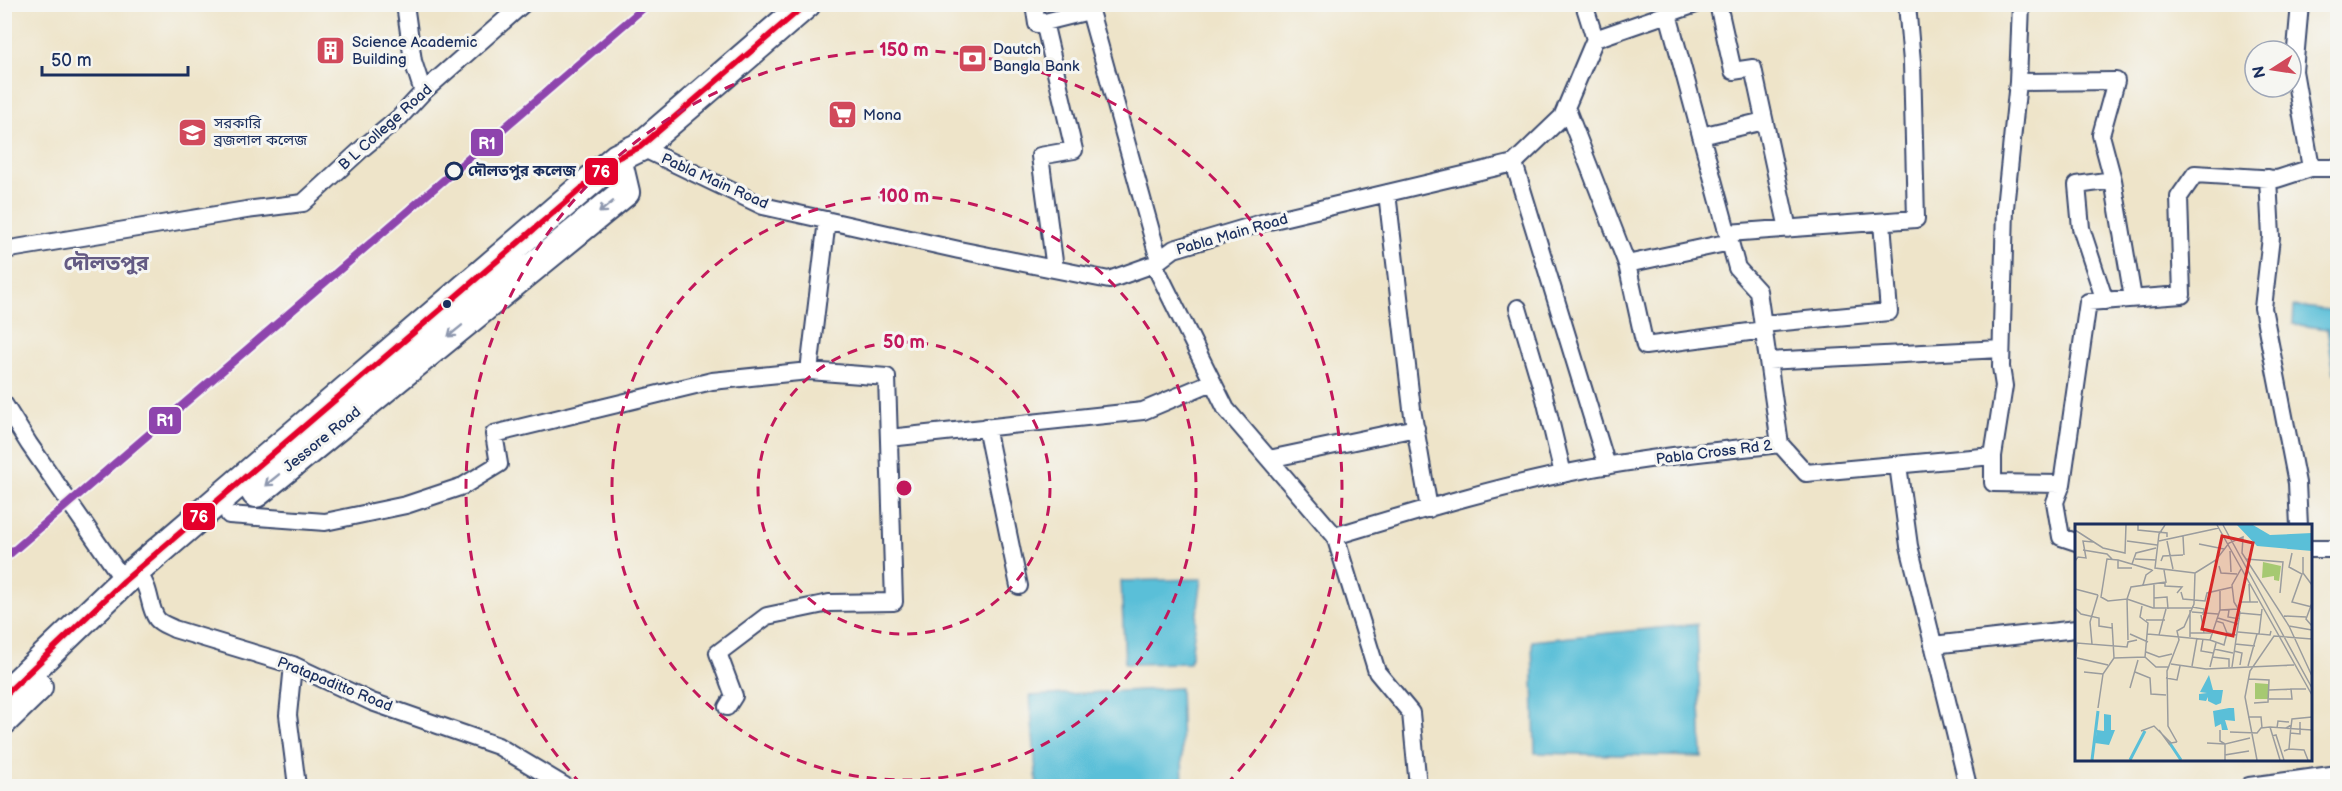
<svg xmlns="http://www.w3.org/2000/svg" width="2342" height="791" font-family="'Balsamiq Sans','Noto Sans Bengali',sans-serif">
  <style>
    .water { fill: #5abfd8; stroke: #3a779b; stroke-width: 1.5 }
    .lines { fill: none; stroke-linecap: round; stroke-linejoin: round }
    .minor-casing { stroke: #3b4a6e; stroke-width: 20 }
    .trunk-casing { stroke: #3b4a6e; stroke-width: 32 }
    .minor { stroke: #fff; stroke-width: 16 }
    .trunk { stroke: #fff; stroke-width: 28 }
    .bus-1-casing { stroke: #f6f6f2; stroke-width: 10 }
    .bus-1 { stroke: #e4002b; stroke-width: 6 }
    .rail-1-casing { stroke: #f6f6f2; stroke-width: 12 }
    .rail-1 { stroke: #8e44ad; stroke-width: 8 }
    .oneway { stroke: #8d97ae }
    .ring { fill: none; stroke: #c2185b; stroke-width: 3; stroke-dasharray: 10 8 }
    .stop-dot { fill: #f6f6f2; stroke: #1b2f5e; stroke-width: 3 }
    .bus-dot { fill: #1b2f5e; stroke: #f6f6f2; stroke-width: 2 }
    .labels { text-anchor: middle; stroke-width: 6; stroke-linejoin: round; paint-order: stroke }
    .poi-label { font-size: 15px; fill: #1b2f5e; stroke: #f6f6f2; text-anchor: start }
    .street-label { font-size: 15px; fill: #1b2f5e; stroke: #f6f6f2 }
    .stop-label { font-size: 15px; font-weight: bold; fill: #1b2f5e; stroke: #f6f6f2; text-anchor: start }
    .district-label { font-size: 21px; font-weight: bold; fill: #645b84; stroke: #f6f6f2 }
    .inset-river { fill: none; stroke: #5abfd8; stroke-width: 3 }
    .inset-road { fill: none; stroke: #9a9c9e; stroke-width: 1.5 }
    .view { fill: #d62828; fill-opacity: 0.15; stroke: #d62828; stroke-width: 3 }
    .inset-edge { fill: none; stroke: #1b2f5e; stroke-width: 3 }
    .centre { fill: #c2185b; stroke: #f6f6f2; stroke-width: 3 }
    .ring-label { font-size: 18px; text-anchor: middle; font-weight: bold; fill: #c2185b; stroke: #f6f6f2; stroke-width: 6; stroke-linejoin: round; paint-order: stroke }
    .line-badge { stroke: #f6f6f2; stroke-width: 2 }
    .badge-label { font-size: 16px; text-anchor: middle; font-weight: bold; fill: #fff }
  </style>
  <rect width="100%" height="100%" fill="#f6f6f2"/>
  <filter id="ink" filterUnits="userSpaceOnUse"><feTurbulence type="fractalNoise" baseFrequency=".0167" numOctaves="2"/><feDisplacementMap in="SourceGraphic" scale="12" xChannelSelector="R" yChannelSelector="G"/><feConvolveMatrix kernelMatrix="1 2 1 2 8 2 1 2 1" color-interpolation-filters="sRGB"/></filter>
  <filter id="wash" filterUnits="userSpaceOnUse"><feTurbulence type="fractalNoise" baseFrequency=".008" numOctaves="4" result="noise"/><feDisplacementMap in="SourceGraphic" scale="24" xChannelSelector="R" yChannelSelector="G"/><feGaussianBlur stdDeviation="1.35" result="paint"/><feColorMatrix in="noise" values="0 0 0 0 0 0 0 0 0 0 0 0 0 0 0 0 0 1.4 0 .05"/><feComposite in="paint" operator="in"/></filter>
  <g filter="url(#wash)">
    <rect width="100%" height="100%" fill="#eee4c9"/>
    <path class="water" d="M 2294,306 L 2337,311 L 2337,372 L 2334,373 L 2327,329 L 2293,324 Z
      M 1202,579 L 1190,663 L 1125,664 L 1121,581 Z
      M 1697,624 L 1702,757 L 1535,753 L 1532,641 Z
      M 1180,688 L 1183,786 L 1037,786 L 1030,696 Z"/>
  </g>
  <g filter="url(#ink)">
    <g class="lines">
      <defs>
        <path id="minor" d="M 405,4 L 413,61 L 423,92
          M 1034,4 L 1037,24 L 1089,11
          M 1088,4 L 1159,260
          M 1584,4 L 1595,39
          M 1718,4 L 1733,71 L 1753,68 L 1788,229
          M 2300,4 L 2294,71 L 2311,168 L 2338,168
          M 1668,14 L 1737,268 L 1758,291 L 1780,444
          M 1044,22 L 1074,150 L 1040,156 L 1055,269
          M 1595,39 L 1696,4
          M 2018,82 L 2116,81 L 2101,135 L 2113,180 L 2133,298
          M 1566,107 L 1627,264 L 1645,346 L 1764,330
          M 1701,136 L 1764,121
          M 640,147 L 763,206 L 959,250 L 1109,280 L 1154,264 L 1174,249 L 1265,222 L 1514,163 L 1562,117 L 1595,39
          M 1514,163 L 1607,466
          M 2268,178 L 2271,237 L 2263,308 L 2297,483 L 2299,526
          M 1387,193 L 1412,409 L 1429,509
          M 1728,233 L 1916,219 L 1912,62 L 1907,4
          M 4,250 L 246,210 L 303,203 L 364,147 L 399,118 L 423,92 L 523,4
          M 1154,264 L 1226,409 L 1335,536 L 1377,672 L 1411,713 L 1418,786
          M 1627,264 L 1730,242
          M 2105,301 L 2081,228 L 2077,185 L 2113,180
          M 1518,308 L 1545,399 L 1563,474
          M 1763,324 L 1889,312 L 1882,222
          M 1768,361 L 2001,349
          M 4,404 L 29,444 L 124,581 L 140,577 C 151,589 148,606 157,619 C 161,624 169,626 174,629 L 293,665 L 372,702 L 498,746 L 565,786
          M 986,427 L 1019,586
          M 889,438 L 1143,411 L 1212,382
          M 1780,444 L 1806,473 L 1993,456 L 1993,483 L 2062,484 L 2055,502 L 2061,537 L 2076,542
          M 1993,456 L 2004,386 L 2001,367 L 2005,208 L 2018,82 L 2021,4
          M 1269,459 L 1416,428
          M 1898,465 L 1909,546 L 1968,786
          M 2062,484 L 2088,302 L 2182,295 L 2179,197 L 2195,174 L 2277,179 L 2311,168
          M 229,515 L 325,522 L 406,505 L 463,486 L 499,464 L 494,434 L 712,381 L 809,371
          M 1335,536 C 1415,512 1495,487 1577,471 C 1644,458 1713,451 1780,444
          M 2310,549 L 2338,549
          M 1933,645 L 2076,629
          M 293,665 L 288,715 L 297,786
          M 727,707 L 734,696 L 718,653 L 767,616 L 829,603 L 894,602 L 887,377 L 809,371 L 827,220
          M 2249,786 L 2338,774"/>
        <path id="trunk" d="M 256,493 L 625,192 L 617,158
          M 4,696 L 124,581 L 617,158 L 640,147 L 806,4
          M 4,720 L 38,687"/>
      </defs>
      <use href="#minor" class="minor-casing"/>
      <use href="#trunk" class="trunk-casing"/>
      <use href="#minor" class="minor"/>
      <use href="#trunk" class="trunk"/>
      <defs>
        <path id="bus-1" d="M 4,696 L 124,581 L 617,158 L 640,147 L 806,4"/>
      </defs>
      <use href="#bus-1" class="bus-1-casing"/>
      <use href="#bus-1" class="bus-1"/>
      <defs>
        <path id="rail-1" d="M 4,559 L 648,4"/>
      </defs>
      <use href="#rail-1" class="rail-1-casing"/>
      <use href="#rail-1" class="rail-1"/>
    </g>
    <defs><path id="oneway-shaft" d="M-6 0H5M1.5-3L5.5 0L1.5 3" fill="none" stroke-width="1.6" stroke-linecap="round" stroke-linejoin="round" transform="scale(1.5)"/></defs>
    <g class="oneway">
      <use href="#oneway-shaft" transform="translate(606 207) rotate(141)"/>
      <use href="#oneway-shaft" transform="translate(455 331) rotate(141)"/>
      <use href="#oneway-shaft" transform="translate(272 480) rotate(141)"/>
    </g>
  </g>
  <g class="ring">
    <circle cx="904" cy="488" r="146"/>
    <circle cx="904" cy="488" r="292"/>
    <path d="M581 784A438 438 0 1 1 1227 784"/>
  </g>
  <defs>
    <symbol id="building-square" viewBox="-11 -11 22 22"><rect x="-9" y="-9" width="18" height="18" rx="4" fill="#d1495b" stroke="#f6f6f2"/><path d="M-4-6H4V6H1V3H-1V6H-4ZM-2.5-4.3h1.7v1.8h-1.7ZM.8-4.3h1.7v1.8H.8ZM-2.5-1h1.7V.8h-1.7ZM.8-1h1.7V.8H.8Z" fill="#fff"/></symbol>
    <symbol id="bank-square" viewBox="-11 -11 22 22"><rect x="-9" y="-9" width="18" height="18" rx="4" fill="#d1495b" stroke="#f6f6f2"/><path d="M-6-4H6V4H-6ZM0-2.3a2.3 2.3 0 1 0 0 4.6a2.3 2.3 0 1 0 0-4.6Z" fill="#fff"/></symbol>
    <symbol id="supermarket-square" viewBox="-11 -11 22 22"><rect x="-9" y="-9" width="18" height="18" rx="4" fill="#d1495b" stroke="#f6f6f2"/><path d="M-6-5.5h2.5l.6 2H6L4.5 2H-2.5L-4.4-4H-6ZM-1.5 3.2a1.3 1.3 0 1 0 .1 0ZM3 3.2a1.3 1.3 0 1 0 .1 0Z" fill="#fff"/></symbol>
    <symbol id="university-square" viewBox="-11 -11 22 22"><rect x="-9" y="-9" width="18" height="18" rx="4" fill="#d1495b" stroke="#f6f6f2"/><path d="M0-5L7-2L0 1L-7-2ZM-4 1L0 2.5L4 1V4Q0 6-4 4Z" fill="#fff"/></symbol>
  </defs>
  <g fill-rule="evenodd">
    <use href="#building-square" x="314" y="34" width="33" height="33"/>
    <use href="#bank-square" x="956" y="42" width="33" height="33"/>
    <use href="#supermarket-square" x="826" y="98" width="33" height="33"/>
    <use href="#university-square" x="176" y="116" width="33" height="33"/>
  </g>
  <circle class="stop-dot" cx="454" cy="171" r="8"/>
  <circle class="bus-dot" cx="447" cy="304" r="5"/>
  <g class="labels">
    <g class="poi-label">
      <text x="352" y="47">Science Academic<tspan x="352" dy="17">Building</tspan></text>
      <text x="993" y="54">Dautch<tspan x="993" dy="17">Bangla Bank</tspan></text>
      <text x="863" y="120">Mona</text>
      <text x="214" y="128">সরকারি<tspan x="214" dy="17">ব্রজলাল কলেজ</tspan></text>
    </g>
    <g class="street-label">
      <text transform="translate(385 127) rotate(-42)" y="5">B L College Road</text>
      <text transform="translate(715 181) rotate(24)" y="5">Pabla Main Road</text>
      <text transform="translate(1232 234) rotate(-16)" y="5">Pabla Main Road</text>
      <text transform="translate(322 439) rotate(-39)" y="5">Jessore Road</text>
      <text transform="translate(1714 452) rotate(-7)" y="5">Pabla Cross Rd 2</text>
      <text transform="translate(335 684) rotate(22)" y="5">Pratapaditto Road</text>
    </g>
    <g class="stop-label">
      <text x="468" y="176">দৌলতপুর কলেজ</text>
    </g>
    <g class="district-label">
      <text x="106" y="270">দৌলতপুর</text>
    </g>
  </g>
  <g transform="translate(2075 524)">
    <rect width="237" height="237" fill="#eee4c9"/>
    <path d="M 188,38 L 206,42 L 204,57 L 199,56 L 199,52 L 187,54 ZM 180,159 L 193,160 L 193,175 L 180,175 Z" fill="#a6c972"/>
    <path d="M 162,1 L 178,1 L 195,11 L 237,9 L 237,27 L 182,22 ZM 134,151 L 138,166 L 148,166 L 146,179 L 141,181 L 133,177 L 133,173 L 131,177 L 124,176 L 124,170 L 132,169 L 125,168 ZM 154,184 L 159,184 L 160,197 L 150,196 L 153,206 L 147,206 L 146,200 L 140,203 L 138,187 ZM 29,190 L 36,191 L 36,206 L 40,206 L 34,221 L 20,219 L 22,206 L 29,207 Z" fill="#5abfd8"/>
    <path class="inset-river" d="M 94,218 L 106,236M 17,236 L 23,187M 55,236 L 70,207"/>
    <path class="inset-road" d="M 63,1 L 63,6 L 92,9 L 92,13M 90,1 L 84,10 L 80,44 L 120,49M 142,1 L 237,171M 148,1 L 237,164M 0,6 L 28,24 L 50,29 L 51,1M 108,12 L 109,31M 52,17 L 82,21M 84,17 L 144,4M 92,17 L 98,45M 124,20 L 149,25M 8,26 L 32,30 L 37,35M 155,27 L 156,48M 217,29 L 214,43 L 227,50 L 217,78 L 237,83M 228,33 L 228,49 L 237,61M 60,35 L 81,36M 171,35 L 208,38 L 205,69M 43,36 L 77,46M 0,37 L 3,33 L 11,34 L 8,17 L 18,18M 86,37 L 88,32 L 108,31M 57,40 L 61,29 L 81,24M 144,42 L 146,49 L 162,50M 89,46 L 91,58 L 56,63 L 52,75 L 78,84 L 117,84M 90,58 L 90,62 L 107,63 L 102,69M 79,60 L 79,84M 174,60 L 175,78M 68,61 L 71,51 L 78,46M 0,65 L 23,71M 145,67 L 145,86 L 135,116 L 149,121 L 152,109 L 161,111M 106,68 L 108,75 L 130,77 L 132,69 L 158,63M 79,74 L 92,73 L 93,85M 237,79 L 231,95 L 237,102M 163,82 L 166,78 L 183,78M 117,83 L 129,85 L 128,91M 0,84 L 6,90 L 24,94 L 24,102 L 37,104M 145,86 L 163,85M 154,86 L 153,93 L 165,95M 117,88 L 143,90M 165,89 L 187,91M 126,91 L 129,109M 209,92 L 231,93M 143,94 L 163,100M 71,96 L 90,96M 141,97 L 148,99 L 152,109M 214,102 L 237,106M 163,108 L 195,111 L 196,107M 115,109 L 136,109M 55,110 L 73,118M 72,110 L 84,111 L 91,85M 184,110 L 187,85M 84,111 L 135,116M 115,113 L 115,86M 128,115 L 126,127 L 138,129M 53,116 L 52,75 L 33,77 L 26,73 L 32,35 L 43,36 L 43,44 L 57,44M 17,120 L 15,98 L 23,71M 160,120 L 180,122M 139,125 L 158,129M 159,127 L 167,129 L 165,141M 71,128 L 84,133 L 97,130M 70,133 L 81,143 L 94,143M 137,133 L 154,135 L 154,143M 2,134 L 33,141M 39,134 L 70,133 L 73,99 L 65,93 L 67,82M 0,137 L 2,119 L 52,123 L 53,118 L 62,116M 96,140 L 131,145 L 219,141M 117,142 L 122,114M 173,142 L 182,110M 135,143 L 141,119M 157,143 L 165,88 L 159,78 L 157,61 L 166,45M 9,148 L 28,150M 60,148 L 75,154 L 76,170 L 91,171M 91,154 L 102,156 L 105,142M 174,155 L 194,156 L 193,178 L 179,179M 55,164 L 63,136M 194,166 L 216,165M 194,175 L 217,175 L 216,165 L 231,165M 23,184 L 28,150 L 39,134 L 37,99M 173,193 L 186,193 L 187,204M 195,203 L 205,236M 216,203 L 217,195 L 237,193M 202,204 L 203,197 L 214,198M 84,206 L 95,221M 66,207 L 79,202 L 96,219 L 102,218M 155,208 L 182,209 L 186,204 L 195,203 L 237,206M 215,209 L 225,210 L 225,198M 197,212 L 201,211 L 209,236M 102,218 L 93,202 L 92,147 L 104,116 L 102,107 L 109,103 L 119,80 L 120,49 L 141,36 L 154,19 L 168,13 L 167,29 L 214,102 L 237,152M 132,219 L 150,220 L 145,217 L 145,206M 214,225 L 229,226 L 233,236M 209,227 L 214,225 L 216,201 L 211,204M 150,231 L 150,220 L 175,214M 150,236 L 150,231 L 174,227M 182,236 L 170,173 L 175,147 L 199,112 L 237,115"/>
    <path class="view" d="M 147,12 L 178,19 L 158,112 L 127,105 Z"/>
    <rect width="237" height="237" class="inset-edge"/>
  </g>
  <circle cx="904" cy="488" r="9" class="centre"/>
  <g class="ring-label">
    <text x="904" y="56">150 m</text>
    <text x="904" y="202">100 m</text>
    <text x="904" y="348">50 m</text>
  </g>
  <g class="line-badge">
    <rect x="470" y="128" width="34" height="29" rx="6" fill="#8e44ad"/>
    <rect x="584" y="157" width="35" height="29" rx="6" fill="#e4002b"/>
    <rect x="148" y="406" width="34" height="29" rx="6" fill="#8e44ad"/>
    <rect x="182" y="502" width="34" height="29" rx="6" fill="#e4002b"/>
  </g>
  <g class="badge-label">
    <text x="487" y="149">R1</text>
    <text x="601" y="177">76</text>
    <text x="165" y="426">R1</text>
    <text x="199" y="522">76</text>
  </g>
  <rect width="2342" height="791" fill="none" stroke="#f6f6f2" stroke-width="24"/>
  <g transform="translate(2273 69) rotate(258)"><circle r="28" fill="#f6f6f2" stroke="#9ea6b7" stroke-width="1.5"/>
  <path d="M0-4.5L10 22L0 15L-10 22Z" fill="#d1495b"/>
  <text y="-9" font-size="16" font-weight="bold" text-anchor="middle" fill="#1b2f5e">N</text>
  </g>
  <path d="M42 66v9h146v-9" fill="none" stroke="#1b2f5e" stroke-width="3"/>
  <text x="51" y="66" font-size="18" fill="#1b2f5e" stroke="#f6f6f2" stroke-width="4.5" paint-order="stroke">50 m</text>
</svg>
